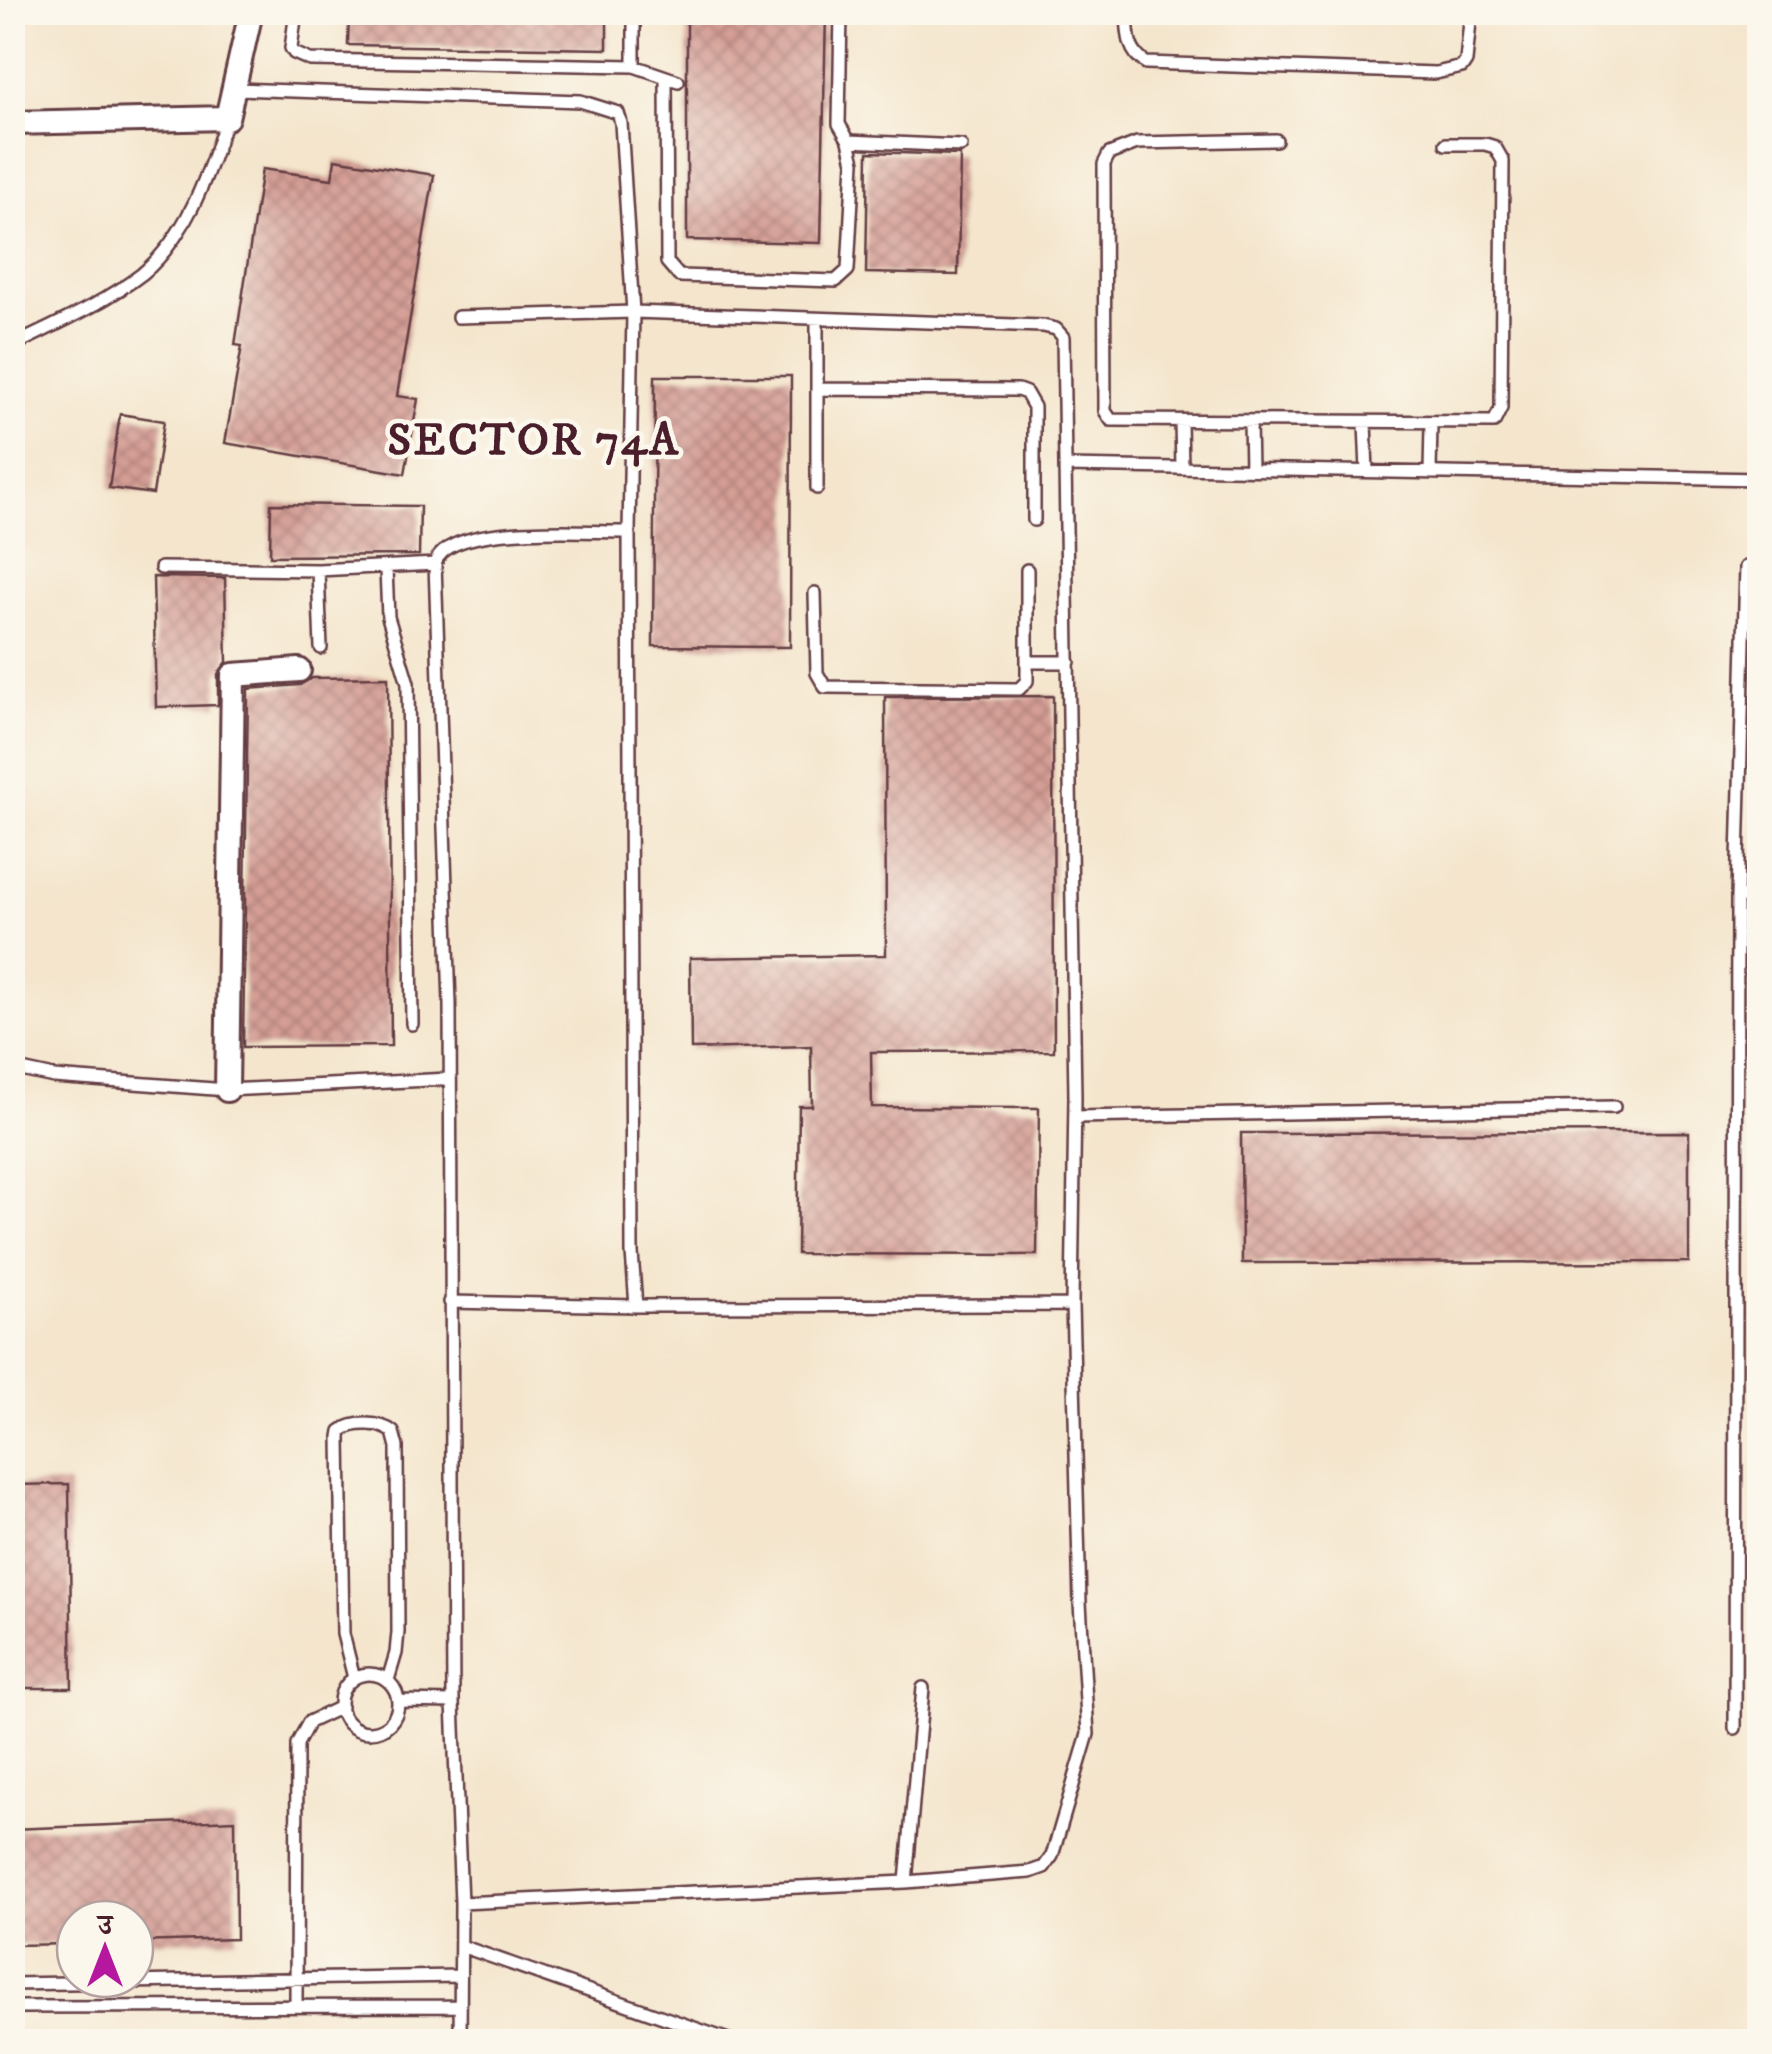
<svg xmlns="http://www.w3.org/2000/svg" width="1772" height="2054" font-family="'IM FELL DW Pica','Noto Serif Devanagari',serif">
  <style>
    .building { fill: url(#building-cross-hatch) }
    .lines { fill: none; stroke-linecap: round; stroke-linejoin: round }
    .service-casing { stroke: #643d43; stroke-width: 16 }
    .minor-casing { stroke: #643d43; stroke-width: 28 }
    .service { stroke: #fff; stroke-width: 11 }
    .minor { stroke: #fff; stroke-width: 22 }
    .labels { text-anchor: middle; stroke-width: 9; stroke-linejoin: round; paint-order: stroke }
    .district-label { font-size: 45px; font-weight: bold; letter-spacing: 2.5px; fill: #4a1f2b; stroke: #fbf7ec }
  </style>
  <defs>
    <pattern id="building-cross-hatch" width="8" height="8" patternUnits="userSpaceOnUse" patternTransform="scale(2.5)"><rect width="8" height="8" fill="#d59f96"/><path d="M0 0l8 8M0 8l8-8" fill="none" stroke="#af817b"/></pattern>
  </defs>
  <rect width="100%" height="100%" fill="#fbf7ec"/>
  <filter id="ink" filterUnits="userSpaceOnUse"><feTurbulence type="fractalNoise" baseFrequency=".01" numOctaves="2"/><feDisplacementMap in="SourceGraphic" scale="20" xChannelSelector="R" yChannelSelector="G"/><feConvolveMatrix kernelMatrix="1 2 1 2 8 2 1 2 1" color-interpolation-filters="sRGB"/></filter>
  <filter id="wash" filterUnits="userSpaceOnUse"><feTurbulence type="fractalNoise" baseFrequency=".0048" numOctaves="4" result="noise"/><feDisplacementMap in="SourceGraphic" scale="40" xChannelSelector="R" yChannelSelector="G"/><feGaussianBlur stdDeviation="2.25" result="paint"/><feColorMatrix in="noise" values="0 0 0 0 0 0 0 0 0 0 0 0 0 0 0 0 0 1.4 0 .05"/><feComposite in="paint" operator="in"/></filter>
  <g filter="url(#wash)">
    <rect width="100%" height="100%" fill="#f4e5cc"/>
    <g id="blocks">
      <path class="building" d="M 349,12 L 607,12 L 607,49 L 348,45 Z
        M 687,12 L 826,12 L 821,243 L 687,240 Z
        M 868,152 L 960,155 L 958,275 L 866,273 Z
        M 335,159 L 434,175 L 397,396 L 418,399 L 405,474 L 225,443 L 242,346 L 235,345 L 262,169 L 332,179 Z
        M 655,376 L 791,376 L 790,647 L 653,646 Z
        M 120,414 L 164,421 L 153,494 L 109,488 Z
        M 271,504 L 420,506 L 419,555 L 270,556 Z
        M 153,577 L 225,578 L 227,662 L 218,674 L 218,705 L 156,707 Z
        M 388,677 L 391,1046 L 243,1047 L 248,689 L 300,685 L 312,678 Z
        M 1053,696 L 1054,1051 L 871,1052 L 872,1107 L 1039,1108 L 1037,1255 L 797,1254 L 799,1106 L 812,1106 L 811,1046 L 691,1049 L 690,958 L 886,955 L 885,697 Z
        M 1689,1132 L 1689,1262 L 1242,1263 L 1241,1133 Z
        M 69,1484 L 72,1688 L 12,1688 L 12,1485 Z
        M 235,1820 L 236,1939 L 135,1942 L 135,1919 L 75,1919 L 75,1944 L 12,1945 L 12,1829 Z"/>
    </g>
  </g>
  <g filter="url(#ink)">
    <use href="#blocks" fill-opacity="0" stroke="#643d43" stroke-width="2.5"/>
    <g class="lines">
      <defs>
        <path id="service" d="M 296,12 L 291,48 L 294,53 L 310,60 L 634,66 L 678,81
          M 1127,12 C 1128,32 1127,52 1146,63 L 1436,73 L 1462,67 L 1466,61 L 1471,12
          M 634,66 L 634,12
          M 666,77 L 667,262 L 679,276 L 836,281 L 848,270 L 854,162 L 849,141 L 839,124 L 841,12
          M 235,89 L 580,101 L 618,113 L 621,123 L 633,312 L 629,532 L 632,1253 L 636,1306
          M 1276,140 L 1137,143 L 1109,154 L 1104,164 L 1105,411 L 1111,420 L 1494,422 L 1501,408 L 1503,161 L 1495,147 L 1485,144 L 1446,144
          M 849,141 L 961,146
          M 458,317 L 633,312 L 1043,326 L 1056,329 L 1063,337 L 1075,1097 L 1072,1305 L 1080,1603 L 1088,1734 L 1052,1856 L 1044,1867 L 1030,1872 L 906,1882 L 461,1903
          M 12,346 C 56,324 103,304 142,274 C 188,236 208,173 227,118
          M 817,389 L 1018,390 L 1026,393 L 1034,407 L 1034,520
          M 1181,422 L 1182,468
          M 1250,422 L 1251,469
          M 1365,423 L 1367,471
          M 1066,466 L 1760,479
          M 1430,473 L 1431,423
          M 817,488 L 817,319
          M 161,568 L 318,570 L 435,564
          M 386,569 L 388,617 L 408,683 L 412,1024
          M 318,570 L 321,648
          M 815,593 L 817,673 L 825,687 L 1019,689 L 1027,681 L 1027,570
          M 1027,662 L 1069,662
          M 1737,897 L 1760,897
          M 12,1068 L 54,1077 L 227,1090 L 449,1079
          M 1075,1117 L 1614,1107
          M 450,1302 L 636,1306 L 1072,1305
          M340 1703a29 29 0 1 1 58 0a29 29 0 1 1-58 0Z
          M 354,1678 L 343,1634 L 340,1437 L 341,1431 C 354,1421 380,1422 393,1432 L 397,1447 L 398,1632 L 396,1653 L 388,1680
          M 399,1701 L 453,1702
          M 1735,1728 L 1737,897 L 1746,567
          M 906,1882 L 923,1688
          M 461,1946 L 734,2042
          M 12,1984 L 459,1976
          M 296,2006 L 297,1744 L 309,1722 L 341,1707
          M 12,2007 L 459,2006
          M 460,2042 L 461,1903 L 453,1702 L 450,1004 L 435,564 C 447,520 591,533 629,532"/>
        <path id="minor" d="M 12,123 L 227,118 L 251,12
          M 227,1090 L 233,675 L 299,670"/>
      </defs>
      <use href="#service" class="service-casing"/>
      <use href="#minor" class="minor-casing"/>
      <use href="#service" class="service"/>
      <use href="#minor" class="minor"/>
    </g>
  </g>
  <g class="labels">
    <g class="district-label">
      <text x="534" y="454">SECTOR 74A</text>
    </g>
  </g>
  <rect width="1772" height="2054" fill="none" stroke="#fbf7ec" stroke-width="50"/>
  <g transform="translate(105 1949)"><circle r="48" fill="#fbf7ec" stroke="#b4a19f" stroke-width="2.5"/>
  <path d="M0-8L18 38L0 25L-18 38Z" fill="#b5179e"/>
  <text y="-15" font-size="28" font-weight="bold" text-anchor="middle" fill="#4a1f2b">उ</text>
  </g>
</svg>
